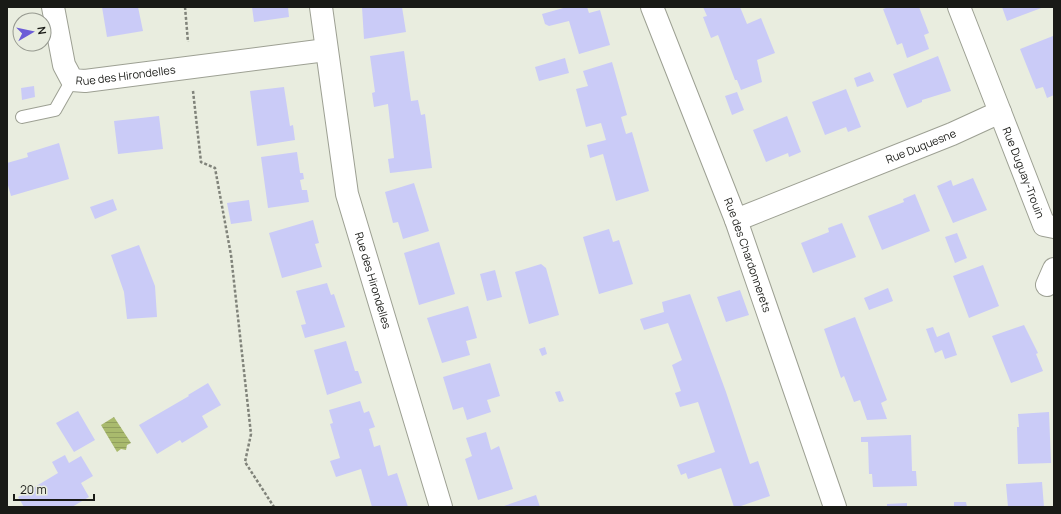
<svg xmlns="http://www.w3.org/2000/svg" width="1061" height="514" font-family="Manrope,sans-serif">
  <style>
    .water { fill: url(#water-rules) }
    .building { fill: #cacbf7 }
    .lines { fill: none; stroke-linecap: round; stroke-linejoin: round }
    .lane-casing { stroke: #9da093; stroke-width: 14 }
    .street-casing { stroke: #9da093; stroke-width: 24 }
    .path { stroke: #80837a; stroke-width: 2.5; stroke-dasharray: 3 2; stroke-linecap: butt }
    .lane { stroke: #fff; stroke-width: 12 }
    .street { stroke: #fff; stroke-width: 22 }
    .labels { text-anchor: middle; stroke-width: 3.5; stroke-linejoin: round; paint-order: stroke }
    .street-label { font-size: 11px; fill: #191a16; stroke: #e9eddf }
  </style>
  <defs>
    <pattern id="water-rules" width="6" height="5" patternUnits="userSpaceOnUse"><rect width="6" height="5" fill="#a9ba6d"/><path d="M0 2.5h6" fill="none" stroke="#919f5e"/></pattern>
  </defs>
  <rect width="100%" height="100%" fill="#e9eddf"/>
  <path class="water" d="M 114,417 L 131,443 L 127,445 L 126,450 L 121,449 L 117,452 L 101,425 Z"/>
  <path class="building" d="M 102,7 L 138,7 L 143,31 L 107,37 Z
    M 252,7 L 288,7 L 289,17 L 254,22 Z
    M 362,7 L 402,7 L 406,32 L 364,39 Z
    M 567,7 L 587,7 L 589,13 L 600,10 L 610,45 L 579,54 L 569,21 L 549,26 L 545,24 L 542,14 Z
    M 703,7 L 740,7 L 747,24 L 761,18 L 775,53 L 757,60 L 762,82 L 741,90 L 737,80 L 735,80 L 718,35 L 711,38 L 703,17 L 707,16 Z
    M 889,7 L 919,7 L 929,33 L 924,35 L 929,49 L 907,58 L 902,43 L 897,45 L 883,9 Z
    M 1002,7 L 1044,7 L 1007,21 Z
    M 1053,36 L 1054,95 L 1047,98 L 1043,87 L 1036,89 L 1020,49 Z
    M 404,51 L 411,101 L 418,100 L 421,115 L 425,114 L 432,168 L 390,173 L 388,159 L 394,158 L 388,104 L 374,107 L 372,93 L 375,92 L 370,56 Z
    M 938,56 L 951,91 L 922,100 L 922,102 L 907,108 L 893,74 Z
    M 565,58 L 569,73 L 539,81 L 535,67 Z
    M 612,62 L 627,115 L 621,117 L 626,134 L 632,132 L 649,191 L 616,201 L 603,154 L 590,158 L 587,145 L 606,140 L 601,123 L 586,127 L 576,89 L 588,86 L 583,71 Z
    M 870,72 L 874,81 L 857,87 L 854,78 Z
    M 34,86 L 35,97 L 22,100 L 21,88 Z
    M 284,87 L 290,126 L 293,125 L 295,140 L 257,146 L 250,91 Z
    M 846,89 L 861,127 L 848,132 L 846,127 L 825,135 L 812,102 Z
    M 737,92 L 744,110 L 732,115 L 725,96 Z
    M 159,116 L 163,149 L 118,154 L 114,121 Z
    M 787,116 L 801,152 L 789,157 L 788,153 L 766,162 L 753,130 Z
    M 59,143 L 69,179 L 11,196 L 7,182 L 7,163 L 28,157 L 27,153 Z
    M 297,152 L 300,173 L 303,173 L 304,179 L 300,180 L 302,190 L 307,190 L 309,202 L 268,208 L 261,157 Z
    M 973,178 L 987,210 L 953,223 L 937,186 L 951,180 L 953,186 Z
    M 414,183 L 429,231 L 403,239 L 398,222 L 393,223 L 385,192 Z
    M 915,194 L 930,231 L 882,250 L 868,216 L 904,202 L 903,199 Z
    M 113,199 L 117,210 L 95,219 L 90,207 Z
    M 249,200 L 252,221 L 231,224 L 227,203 Z
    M 313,220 L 319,243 L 315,244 L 322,267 L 282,278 L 269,233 Z
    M 842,223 L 856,257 L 813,273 L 801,243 L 829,232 L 828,228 Z
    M 609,229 L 613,242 L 619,240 L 633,284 L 599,294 L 583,237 Z
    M 957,233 L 967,258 L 955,263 L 945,237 Z
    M 439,242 L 455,294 L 419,305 L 404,253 Z
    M 139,245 L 155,286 L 157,317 L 127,319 L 124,292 L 111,255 Z
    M 541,264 L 546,268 L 559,315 L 529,324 L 515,272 Z
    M 983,265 L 999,306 L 969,318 L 953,276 Z
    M 495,270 L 502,297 L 487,301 L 480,274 Z
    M 327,283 L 331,295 L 334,294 L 345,327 L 305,338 L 301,325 L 306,324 L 296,291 Z
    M 888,288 L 893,301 L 869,310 L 864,298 Z
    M 740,290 L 749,315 L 726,322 L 717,297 Z
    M 690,294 L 726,392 L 750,464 L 758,461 L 770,496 L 738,507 L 734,507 L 721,468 L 688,479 L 686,473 L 681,475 L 677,465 L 715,452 L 698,402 L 680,407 L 675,393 L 681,391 L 672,365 L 682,360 L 668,323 L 644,330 L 640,319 L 664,312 L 662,302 Z
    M 468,306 L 477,338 L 466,341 L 470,355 L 442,363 L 427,318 Z
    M 855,317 L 887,400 L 881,403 L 887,419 L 867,420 L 860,400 L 854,402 L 844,376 L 841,378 L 824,329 Z
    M 1024,325 L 1038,353 L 1036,354 L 1043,371 L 1011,383 L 992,336 Z
    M 933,327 L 937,337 L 949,332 L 957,355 L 945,359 L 942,350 L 935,353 L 926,329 Z
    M 346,341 L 355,371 L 358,371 L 362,383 L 327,395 L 314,350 Z
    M 545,347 L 547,354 L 542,356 L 539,349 Z
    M 490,363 L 500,396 L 487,400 L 491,412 L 467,420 L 463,407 L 453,410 L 443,377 Z
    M 208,383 L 221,405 L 202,416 L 208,427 L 182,443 L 180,440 L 157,454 L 139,425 L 189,396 L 188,395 Z
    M 560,391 L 564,401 L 559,402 L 555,392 Z
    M 360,401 L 364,413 L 369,411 L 375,427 L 369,429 L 374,447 L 380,445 L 388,476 L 397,473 L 408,507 L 372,507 L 361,469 L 336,477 L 330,461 L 340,458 L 330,424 L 333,423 L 329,410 Z
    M 78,411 L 95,440 L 74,452 L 56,423 Z
    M 1049,412 L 1051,463 L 1018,464 L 1017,427 L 1019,427 L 1018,414 Z
    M 486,432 L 491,450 L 499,446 L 513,489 L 478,500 L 465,459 L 472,456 L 466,438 Z
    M 911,435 L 912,471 L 916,471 L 917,486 L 873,487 L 872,474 L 869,474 L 868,442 L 861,442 L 861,437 Z
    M 65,455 L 69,463 L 81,456 L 93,476 L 81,483 L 89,497 L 72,507 L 24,507 L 18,497 L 58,473 L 52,462 Z
    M 1042,482 L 1044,507 L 1008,507 L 1006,484 Z
    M 536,495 L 540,507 L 501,507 Z
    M 954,502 L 966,502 L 967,507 L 954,507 Z
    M 907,503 L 907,507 L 887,507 L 887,504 Z"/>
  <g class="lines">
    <defs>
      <path id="lane" d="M 22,117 L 55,110 L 72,80"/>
      <g id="street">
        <path id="s1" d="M 53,7 L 64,65 L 72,80 L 85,81 L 326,50"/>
        <path id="s2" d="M 321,7 L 347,194 L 441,507"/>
        <path id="s3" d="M 652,7 L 736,220 L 835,507"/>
        <path id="s4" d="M 1000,112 L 1044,225 L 1054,227"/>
        <path id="s5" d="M 736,220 L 952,134 L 1000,112 L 959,7"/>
        <path d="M 1047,285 L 1054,269"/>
      </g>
    </defs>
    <use href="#lane" class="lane-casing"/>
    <use href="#street" class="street-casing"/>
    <path class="path" d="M 185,7 L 188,42
      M 193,91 L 201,162 L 215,168 L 231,255 L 251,434 L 245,462 L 274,507"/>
    <use href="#lane" class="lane"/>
    <use href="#street" class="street"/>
  </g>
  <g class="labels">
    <g class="street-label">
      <text dy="4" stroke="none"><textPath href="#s1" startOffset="130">Rue des Hirondelles</textPath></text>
      <text dy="4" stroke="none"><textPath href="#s5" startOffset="199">Rue Duquesne</textPath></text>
      <text dy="4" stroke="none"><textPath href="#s4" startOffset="65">Rue Duguay-Trouin</textPath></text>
      <text dy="4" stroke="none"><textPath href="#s3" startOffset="266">Rue des Chardonnerets</textPath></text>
      <text dy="4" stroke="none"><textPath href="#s2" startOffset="279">Rue des Hirondelles</textPath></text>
    </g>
  </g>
  <rect width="1061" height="514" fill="none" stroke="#191a16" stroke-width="16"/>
  <g transform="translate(32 32) rotate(81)"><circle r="19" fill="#e9eddf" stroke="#96998f"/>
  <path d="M0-3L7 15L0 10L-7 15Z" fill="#6c5dd7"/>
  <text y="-6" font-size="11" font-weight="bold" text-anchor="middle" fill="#191a16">N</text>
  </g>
  <path d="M14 494v6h80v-6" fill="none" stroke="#191a16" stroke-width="2"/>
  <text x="20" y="494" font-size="12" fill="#191a16" stroke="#e9eddf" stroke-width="3" paint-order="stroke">20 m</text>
</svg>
